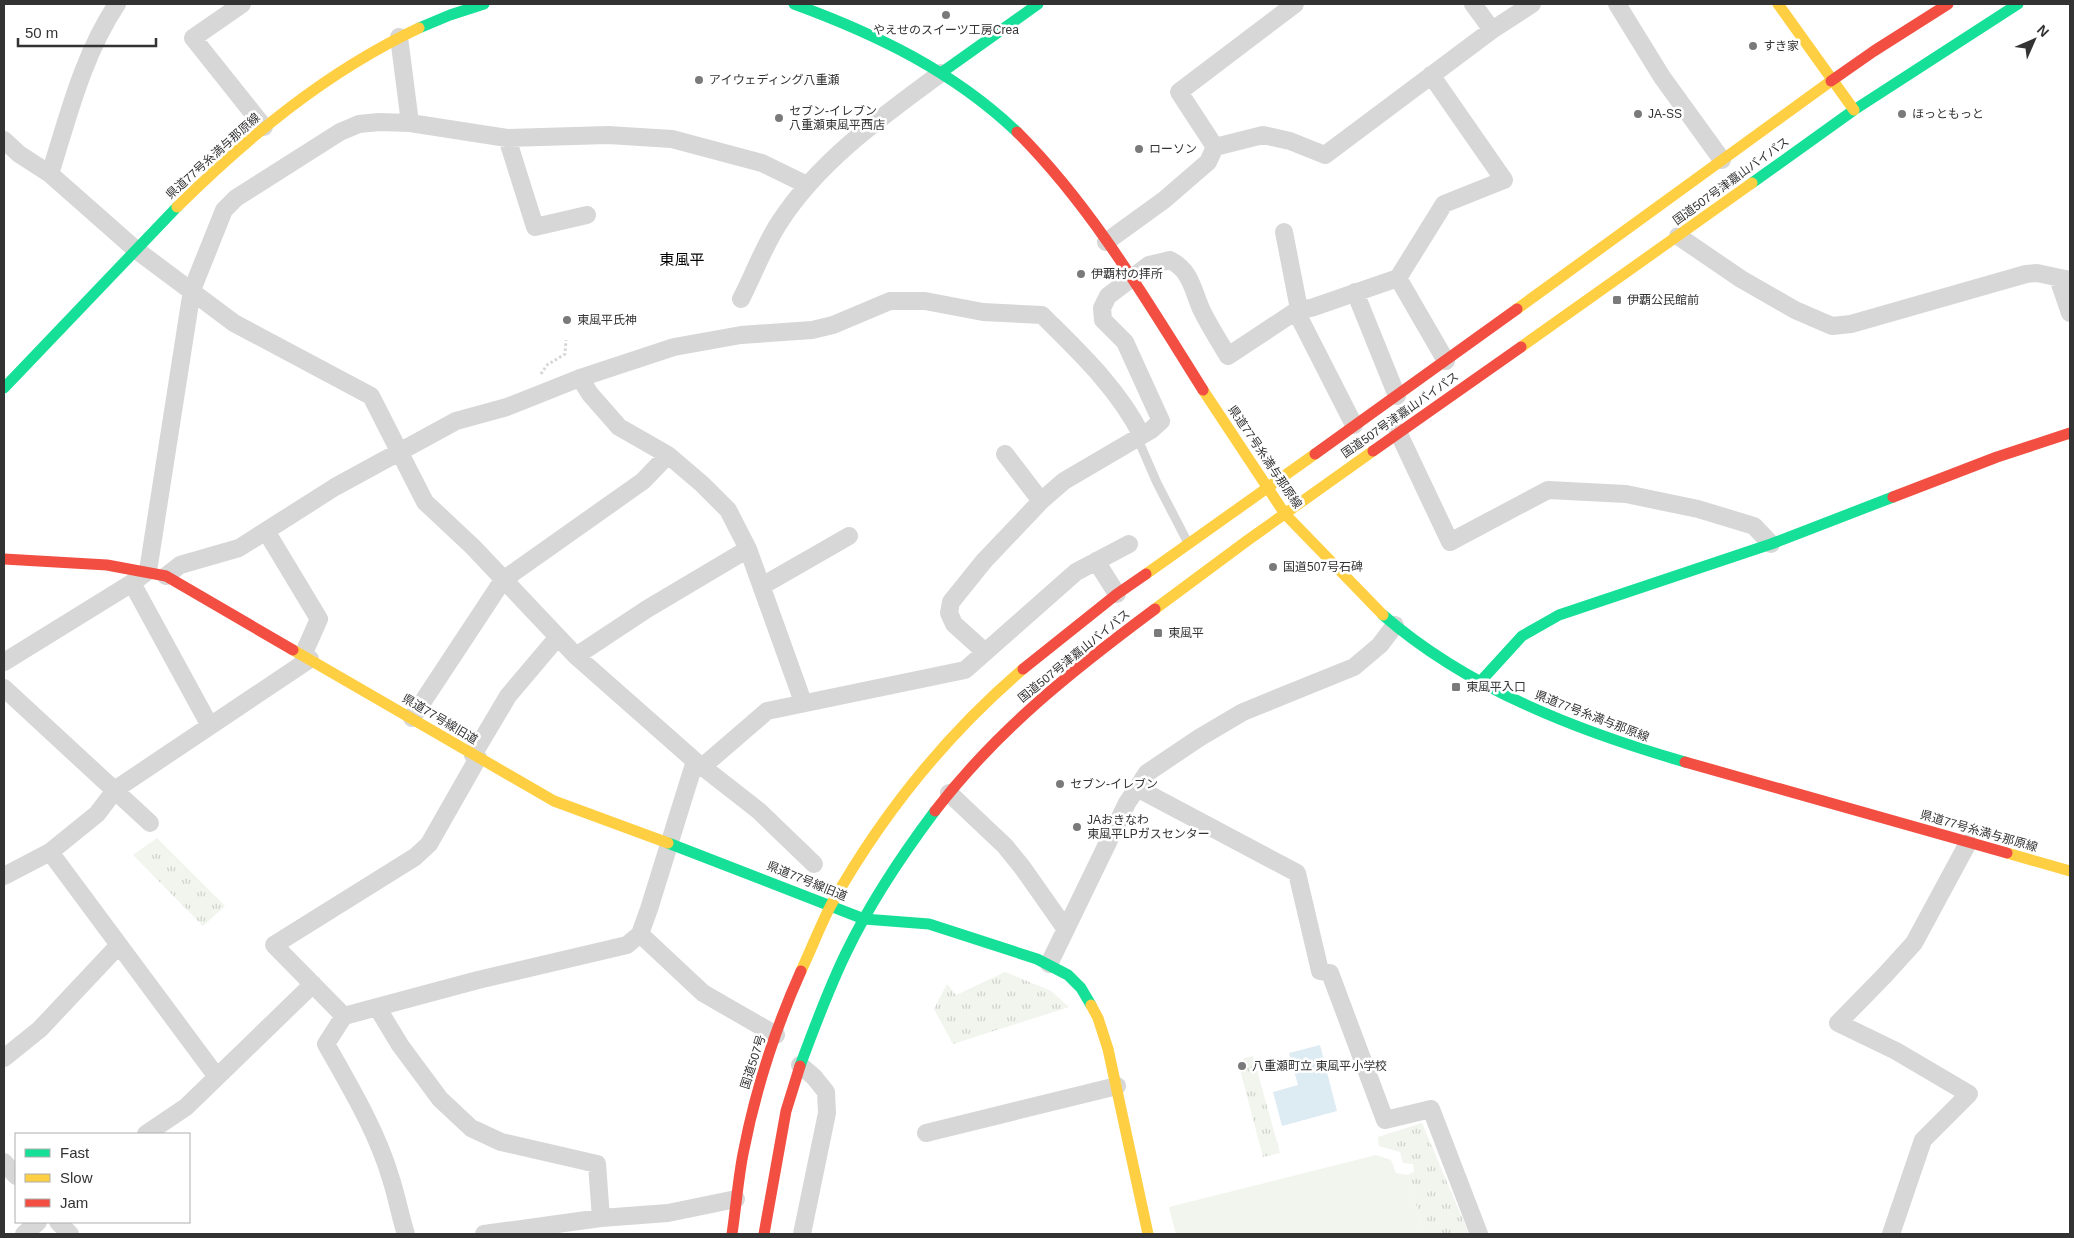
<svg xmlns="http://www.w3.org/2000/svg" width="2074" height="1238" font-family="Arial,'Noto Sans JP',sans-serif">
  <style>
    .grass { fill: url(#grass-tufts) }
    .park { fill: #f1f5ed }
    .water { fill: #ddebf3 }
    .lines { fill: none; stroke-linecap: round; stroke-linejoin: round }
    .path { stroke: #d6d6d6; stroke-width: 3; stroke-dasharray: 2.5 2.5; stroke-linecap: butt }
    .lane { stroke: #d7d7d7; stroke-width: 9 }
    .street { stroke: #d7d7d7; stroke-width: 18 }
    .fast { stroke: #16e098; stroke-width: 11 }
    .slow { stroke: #ffcf43; stroke-width: 11 }
    .jam { stroke: #f24e42; stroke-width: 11 }
    .poi-dot { fill: #7a7a7a; stroke: #fff; stroke-width: 2 }
    .labels { text-anchor: middle; stroke-width: 5; stroke-linejoin: round; paint-order: stroke }
    .poi-label { font-size: 12px; fill: #333; stroke: #fff; text-anchor: start }
    .street-label { font-size: 12px; fill: #333; stroke: #fff }
    .quarter-label { font-size: 15px; fill: #000; stroke: #fff }
  </style>
  <defs>
    <pattern id="grass-tufts" width="24" height="20" patternUnits="userSpaceOnUse" patternTransform="scale(1.25)"><rect width="24" height="20" fill="#f1f5ed"/><path d="M3 7l-1-3M5 7V3M7 7l1-3M15 17l-1-3M17 17v-4M19 17l1-3" fill="none" stroke="#cfd2cc"/></pattern>
  </defs>
  <rect width="100%" height="100%" fill="#fff"/>
  <path class="grass" d="M 157,838 L 225,906 L 203,926 L 133,855 Z
    M 1005,972 L 1051,991 L 1069,1007 L 953,1044 L 934,1009 L 947,984 L 956,995 Z
    M 1253,1056 L 1280,1153 L 1263,1157 L 1239,1066 L 1244,1058 Z
    M 1422,1123 L 1469,1234 L 1424,1234 L 1408,1175 L 1414,1172 L 1413,1164 L 1403,1163 L 1400,1152 L 1379,1146 L 1378,1137 Z"/>
  <path class="park" d="M 1376,1155 L 1391,1160 L 1396,1173 L 1408,1175 L 1424,1234 L 1176,1234 L 1169,1207 Z"/>
  <path class="water" d="M 1320,1045 L 1337,1111 L 1282,1126 L 1273,1092 L 1298,1085 L 1289,1053 Z"/>
  <g class="lines">
    <path class="path" d="M 541,374 L 547,365 L 565,354 L 566,340"/>
    <path class="lane" d="M 1137,437 L 1157,483 L 1187,541"/>
    <path class="street" d="M 242,4 L 193,38 L 264,127
      M 1295,4 L 1179,92 L 1215,147 L 1263,135 L 1290,141 L 1325,155 L 1492,30 L 1532,4
      M 1473,4 L 1492,30
      M 1617,4 L 1662,77 L 1722,160
      M 399,37 L 410,123
      M 1431,75 L 1504,180 L 1444,204 L 1398,278 L 1446,361
      M 507,138 L 535,227 L 587,215
      M 4,140 L 19,154 L 50,174 L 135,249 L 234,323 L 371,396 L 425,502 L 473,547 L 576,656 L 695,761 L 759,811 L 814,864
      M 50,174 C 68,117 83,55 117,4
      M 1284,232 L 1299,309 L 1311,308 L 1398,278
      M 1678,236 L 1741,279 L 1795,310 L 1832,326 L 1851,324 L 2026,274 L 2037,273 L 2070,280
      M 1106,242 L 1164,200 L 1208,162 L 1215,147
      M 2058,278 L 2070,313
      M 1355,292 L 1397,396
      M 741,299 C 754,274 765,243 781,220 C 821,159 883,116 941,73
      M 580,378 L 590,394 L 619,427 L 668,455 L 702,484 L 728,510 L 748,549 L 803,702
      M 1398,432 L 1450,542 L 1548,490 L 1626,494 L 1698,509 L 1754,526 L 1771,544
      M 1005,454 L 1041,501
      M 266,531 L 319,619 L 303,655
      M 1096,561 L 1117,594
      M 166,576 L 180,565 L 239,548 L 335,487 L 456,421 L 507,407 L 580,378 L 674,347 L 741,335 L 812,330 L 833,325 L 890,301 L 925,301 L 983,312 L 1042,315 C 1079,352 1117,387 1141,434
      M 132,583 L 210,726
      M 762,586 L 849,536
      M 985,652 L 954,624 L 949,613 L 951,602 L 984,561 L 1041,501 L 1064,481 L 1151,430 L 1161,421 L 1125,342 L 1103,320 L 1102,308 L 1108,296 L 1149,265 L 1170,260 C 1192,271 1193,292 1202,311 C 1210,327 1219,341 1228,356 L 1299,309 L 1301,321 L 1354,425
      M 576,656 L 647,609 L 748,549
      M 4,662 L 132,583 L 148,571 L 192,290 L 224,210 L 236,198 L 340,132 L 359,124 L 379,122 L 410,123 L 507,138 L 608,135 L 672,139 L 762,163 L 807,185
      M 4,688 L 150,823
      M 412,718 L 503,580 L 643,481 L 668,455
      M 473,755 L 508,696 L 557,638
      M 702,767 L 767,711 L 965,670 L 1076,572 L 1129,544
      M 1137,788 L 1297,873 L 1320,971 L 1330,973 L 1385,1120 L 1431,1109 L 1479,1234
      M 949,793 L 1005,846 L 1022,867 L 1065,928
      M 50,852 L 217,1077
      M 4,876 L 50,852 L 97,814 L 116,789 L 310,659
      M 640,934 L 703,993 L 776,1035
      M 1049,964 L 1127,803 L 1147,773 L 1199,738 L 1243,712 L 1354,667 L 1380,645 L 1395,625
      M 377,1007 L 400,1045 L 440,1099 L 471,1128 L 501,1142 L 597,1164 L 601,1218
      M 344,1016 L 274,945 L 415,857 L 429,844 L 478,758
      M 4,1058 L 40,1029 L 119,945
      M 800,1065 L 814,1077 L 826,1092 L 827,1113 L 802,1234
      M 926,1133 L 1117,1086
      M 146,1134 L 186,1107 L 313,984
      M 4,1162 L 16,1176
      M 58,1222 L 70,1234
      M 24,1234 L 38,1222
      M 406,1234 C 400,1216 397,1197 391,1179 C 377,1131 350,1087 326,1044 L 344,1016 L 478,980 L 627,945 L 640,934 L 649,909 L 695,761
      M 484,1234 L 601,1218 L 668,1213 L 736,1199
      M 1891,1234 L 1923,1140 L 1969,1094 L 1896,1051 L 1838,1023 L 1884,976 L 1914,943 L 1968,843"/>
    <path class="fast" d="M 794,4 C 876,34 953,71 1017,132
      M 419,28 L 450,15 L 484,4
      M 941,73 L 1038,4
      M 1752,183 L 1854,110 L 2018,4
      M 4,388 L 177,207
      M 1383,615 C 1468,689 1578,731 1685,762
      M 1480,682 L 1522,636 L 1559,615 L 1771,544 L 1893,497
      M 668,843 L 864,919 L 929,924 L 1037,959 L 1068,975 L 1081,988 L 1091,1005
      M 800,1066 C 814,1028 828,990 846,953 C 870,903 902,855 935,811"/>
    <path class="slow" d="M 1778,4 L 1854,110
      M 177,207 C 249,136 326,72 419,28
      M 1517,309 L 1831,81
      M 1521,347 L 1752,183
      M 1203,390 L 1285,514 L 1383,615
      M 1146,574 L 1315,454
      M 1155,609 L 1248,540 L 1373,451
      M 293,650 L 554,801 L 668,843
      M 2007,853 L 2070,871
      M 801,971 C 811,950 820,926 831,905 C 881,816 946,735 1023,669
      M 1091,1005 L 1098,1018 L 1108,1049 L 1148,1234"/>
    <path class="jam" d="M 1831,81 L 1874,51 L 1948,4
      M 1017,132 C 1092,207 1147,301 1203,390
      M 1373,451 L 1521,347
      M 1315,454 L 1517,309
      M 1893,497 L 1997,457 L 2070,433
      M 4,559 L 107,565 L 166,576 L 293,650
      M 1023,669 L 1117,594 L 1146,574
      M 1685,762 L 2007,853
      M 935,811 C 998,729 1073,670 1155,609
      M 732,1234 C 736,1207 738,1180 743,1154 C 755,1092 775,1029 801,971
      M 764,1234 L 786,1111 L 800,1066"/>
  </g>
  <g class="poi-dot">
    <circle cx="946" cy="15" r="5"/>
    <circle cx="1753" cy="46" r="5"/>
    <circle cx="699" cy="80" r="5"/>
    <circle cx="1638" cy="114" r="5"/>
    <circle cx="1902" cy="114" r="5"/>
    <circle cx="779" cy="118" r="5"/>
    <circle cx="1139" cy="149" r="5"/>
    <circle cx="1081" cy="274" r="5"/>
    <rect x="1612" y="295" width="10" height="10" rx="2.5"/>
    <circle cx="567" cy="320" r="5"/>
    <circle cx="1273" cy="567" r="5"/>
    <rect x="1153" y="628" width="10" height="10" rx="2.5"/>
    <rect x="1451" y="682" width="10" height="10" rx="2.5"/>
    <circle cx="1060" cy="784" r="5"/>
    <circle cx="1077" cy="827" r="5"/>
    <circle cx="1242" cy="1066" r="5"/>
  </g>
  <g class="labels">
    <g class="poi-label">
      <text x="946" y="34" text-anchor="middle">やえせのスイーツ工房Crea</text>
      <text x="1763" y="50">すき家</text>
      <text x="709" y="84">アイウェディング八重瀬</text>
      <text x="789" y="115">セブン-イレブン<tspan x="789" dy="14">八重瀬東風平西店</tspan></text>
      <text x="1648" y="118">JA-SS</text>
      <text x="1912" y="118">ほっともっと</text>
      <text x="1149" y="153">ローソン</text>
      <text x="1091" y="278">伊覇村の拝所</text>
      <text x="1627" y="304">伊覇公民館前</text>
      <text x="577" y="324">東風平氏神</text>
      <text x="1283" y="571">国道507号石碑</text>
      <text x="1168" y="637">東風平</text>
      <text x="1466" y="691">東風平入口</text>
      <text x="1070" y="788">セブン-イレブン</text>
      <text x="1087" y="824">JAおきなわ<tspan x="1087" dy="14">東風平LPガスセンター</tspan></text>
      <text x="1252" y="1070">八重瀬町立 東風平小学校</text>
    </g>
    <g class="street-label">
      <text transform="translate(213 156) rotate(-42)" y="4">県道77号糸満与那原線</text>
      <text transform="translate(1731 181) rotate(-36)" y="4">国道507号津嘉山バイパス</text>
      <text transform="translate(1400 415) rotate(-35)" y="4">国道507号津嘉山バイパス</text>
      <text transform="translate(1265 457) rotate(56)" y="4">県道77号糸満与那原線</text>
      <text transform="translate(1074 656) rotate(-39)" y="4">国道507号津嘉山バイパス</text>
      <text transform="translate(1592 716) rotate(21)" y="4">県道77号糸満与那原線</text>
      <text transform="translate(440 719) rotate(31)" y="4">県道77号線旧道</text>
      <text transform="translate(1979 831) rotate(16)" y="4">県道77号糸満与那原線</text>
      <text transform="translate(807 881) rotate(22)" y="4">県道77号線旧道</text>
      <text transform="translate(753 1062) rotate(-72)" y="4">国道507号</text>
    </g>
    <g class="quarter-label">
      <text x="682" y="265">東風平</text>
    </g>
  </g>
  <rect width="2074" height="1238" fill="none" stroke="#333333" stroke-width="10"/>
  <rect x="15" y="1133" width="175" height="90" fill="#ffffff" stroke="#adadad"/>
  <rect x="25" y="1149" width="25" height="8" fill="#16e098" stroke="#adadad"/>
  <text x="60" y="1158" font-size="15" fill="#333333">Fast</text>
  <rect x="25" y="1174" width="25" height="8" fill="#ffcf43" stroke="#adadad"/>
  <text x="60" y="1183" font-size="15" fill="#333333">Slow</text>
  <rect x="25" y="1199" width="25" height="8" fill="#f24e42" stroke="#adadad"/>
  <text x="60" y="1208" font-size="15" fill="#333333">Jam</text>
  <g transform="translate(2034 40) rotate(45)" stroke="#ffffff" stroke-width="4" paint-order="stroke">
  <path d="M0-4L9 19L0 12L-9 19Z" fill="#333333"/>
  <text y="-8" font-size="14" font-weight="bold" text-anchor="middle" fill="#333333">N</text>
  </g>
  <path d="M18 38v8h138v-8" fill="none" stroke="#333333" stroke-width="2.5"/>
  <text x="25" y="38" font-size="15" fill="#333333" stroke="#ffffff" stroke-width="4" paint-order="stroke">50 m</text>
</svg>
